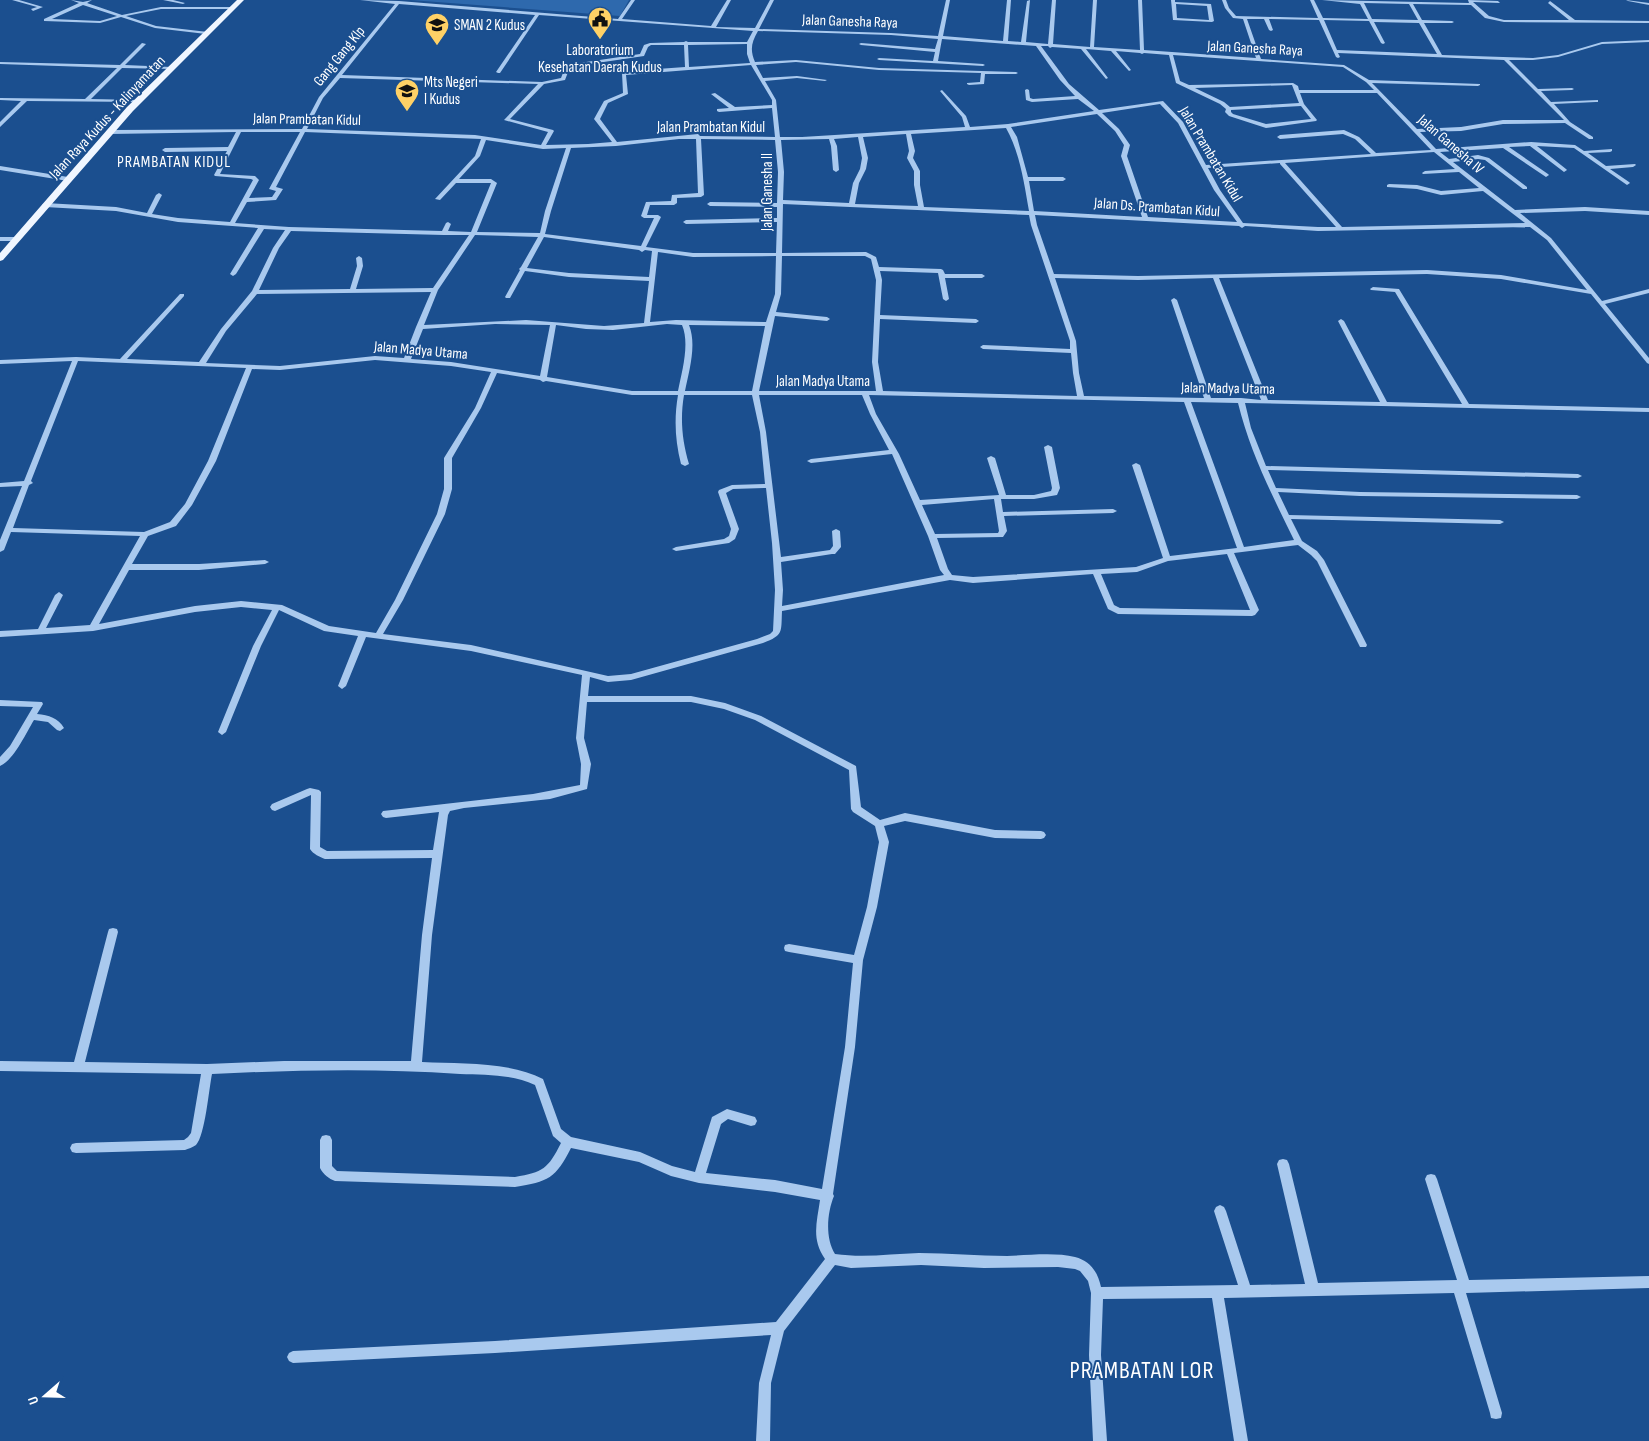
<svg xmlns="http://www.w3.org/2000/svg" width="1649" height="1441" font-family="'Sofia Sans Condensed',sans-serif">
  <style>
    .green { fill: #2e69ad }
    .lines { fill: none; stroke-linecap: round; stroke-linejoin: round }
    .minor { fill: #a9c9ee; fill-rule: evenodd }
    .major { fill: #f0f6ff; fill-rule: evenodd }
    .labels { text-anchor: middle; stroke-width: 4; stroke-linejoin: round; paint-order: stroke }
    .far-street-label { font-size: 15px; fill: #fff; stroke: #1b4f8f }
    .far-poi-label { font-size: 15px; fill: #fff; stroke: #1b4f8f; text-anchor: start }
    .far-quarter-label { font-size: 16px; letter-spacing: 1px; fill: #fff; stroke: #1b4f8f }
    .near-quarter-label { font-size: 24px; letter-spacing: 1px; fill: #fff; stroke: #1b4f8f }
  </style>
  <rect width="100%" height="100%" fill="#1b4f8f"/>
  <path class="green" d="M 410,0 L 629,0 L 620,16 Z"/>
  <g class="lines">
    <path class="minor" d="M 12,0 L 19,0 L 43,7 L 33,11 L 31,9 L 37,7 Z
      M 71,0 L 83,2 L 92,0 L 87,3 L 122,15 L 161,7 L 233,7 L 235,8 L 233,9 L 161,9 L 126,16 L 156,26 L 208,32 L 208,33 L 206,34 L 155,28 L 121,17 L 100,23 L 44,21 L 44,19 L 79,3 ZM 83,5 L 117,16 L 100,21 L 52,19 Z
      M 163,0 L 173,0 L 185,3 L 183,4 Z
      M 360,0 L 399,1 L 618,19 L 631,0 L 635,0 L 622,19 L 711,26 L 727,0 L 731,0 L 716,27 L 755,28 L 770,0 L 774,0 L 759,29 L 891,33 L 938,36 L 946,0 L 950,0 L 943,36 L 1003,41 L 1007,0 L 1011,0 L 1008,41 L 1021,42 L 1027,1 L 1030,0 L 1026,42 L 1048,44 L 1052,0 L 1056,0 L 1053,44 L 1090,47 L 1093,0 L 1097,0 L 1094,47 L 1140,50 L 1138,0 L 1142,0 L 1144,50 L 1256,58 L 1243,19 L 1233,18 L 1225,8 L 1222,0 L 1226,0 L 1229,8 L 1236,16 L 1318,18 L 1310,0 L 1314,0 L 1323,18 L 1368,19 L 1360,4 L 1322,0 L 1469,3 L 1468,0 L 1498,1 L 1500,3 L 1473,2 L 1489,16 L 1504,20 L 1569,20 L 1548,3 L 1550,1 L 1575,20 L 1649,21 L 1649,23 L 1504,22 L 1485,18 L 1471,5 L 1413,4 L 1422,20 L 1452,21 L 1454,22 L 1452,23 L 1424,23 L 1442,55 L 1533,58 L 1558,55 L 1602,42 L 1649,40 L 1649,42 L 1602,44 L 1558,57 L 1533,60 L 1509,60 L 1538,89 L 1572,88 L 1574,89 L 1572,90 L 1541,91 L 1551,102 L 1598,100 L 1598,102 L 1596,102 L 1554,104 L 1570,122 L 1593,137 L 1593,139 L 1589,139 L 1565,123 L 1503,124 L 1461,131 L 1420,132 L 1436,149 L 1531,142 L 1575,145 L 1584,151 L 1612,149 L 1612,151 L 1610,152 L 1588,153 L 1606,166 L 1635,164 L 1636,165 L 1633,167 L 1610,169 L 1629,182 L 1630,183 L 1627,185 L 1574,148 L 1537,146 L 1566,169 L 1567,170 L 1564,172 L 1530,146 L 1509,147 L 1548,174 L 1549,175 L 1546,177 L 1503,148 L 1440,152 L 1449,159 L 1478,155 L 1489,158 L 1527,187 L 1527,189 L 1523,189 L 1485,160 L 1478,159 L 1453,162 L 1515,210 L 1585,207 L 1649,211 L 1649,215 L 1585,211 L 1520,213 L 1551,238 L 1602,301 L 1649,289 L 1649,293 L 1605,304 L 1649,358 L 1649,364 L 1647,363 L 1591,294 L 1501,279 L 1427,274 L 1219,278 L 1268,400 L 1380,402 L 1338,321 L 1341,319 L 1344,321 L 1387,402 L 1462,404 L 1395,292 L 1371,290 L 1370,289 L 1373,287 L 1399,289 L 1469,404 L 1649,408 L 1649,412 L 1245,403 L 1251,428 L 1266,466 L 1578,474 L 1582,476 L 1578,478 L 1268,470 L 1276,488 L 1360,492 L 1577,495 L 1581,497 L 1577,499 L 1360,496 L 1278,492 L 1289,515 L 1500,520 L 1504,522 L 1500,524 L 1291,519 L 1302,541 L 1317,551 L 1324,560 L 1367,645 L 1366,647 L 1360,647 L 1317,561 L 1311,555 L 1298,545 L 1234,553 L 1259,610 L 1255,615 L 1252,616 L 1118,614 L 1108,609 L 1093,574 L 973,583 L 950,580 L 782,611 C 781,632 784,635 763,643 L 631,680 L 608,682 L 590,677 L 588,696 L 691,696 L 725,703 L 761,716 L 856,766 L 861,807 L 880,820 L 905,813 L 995,830 L 1041,831 L 1044,832 L 1046,835 L 1044,838 L 1041,839 L 995,838 L 905,821 L 884,826 L 889,842 L 877,907 L 863,960 L 855,1047 L 833,1194 L 834,1196 C 827,1213 825,1238 835,1254 C 863,1258 891,1254 919,1253 C 948,1253 978,1256 1007,1256 C 1028,1255 1056,1252 1075,1257 C 1091,1261 1098,1273 1101,1287 L 1238,1285 L 1214,1211 L 1216,1207 L 1220,1205 L 1224,1207 L 1226,1211 L 1250,1285 L 1305,1284 L 1277,1164 L 1279,1160 L 1283,1159 L 1287,1160 L 1289,1164 L 1318,1283 L 1457,1280 L 1425,1179 L 1427,1175 L 1431,1174 L 1435,1175 L 1437,1179 L 1469,1280 L 1649,1276 L 1649,1288 L 1466,1293 L 1502,1413 L 1501,1418 L 1496,1419 L 1491,1418 L 1490,1413 L 1454,1293 L 1224,1298 L 1248,1441 L 1234,1441 L 1212,1298 L 1103,1299 L 1101,1355 L 1107,1441 L 1093,1441 L 1089,1355 L 1091,1293 L 1088,1281 L 1080,1271 L 1075,1269 L 1058,1267 L 984,1268 L 921,1265 L 851,1268 L 835,1265 L 784,1331 L 771,1383 L 770,1441 L 756,1441 L 759,1383 L 771,1335 L 495,1353 L 293,1363 L 289,1361 L 287,1357 L 289,1353 L 293,1351 L 495,1341 L 776,1322 L 825,1259 C 811,1239 817,1222 820,1200 L 775,1192 L 699,1183 L 671,1176 L 639,1162 L 571,1148 C 556,1178 548,1182 515,1187 L 335,1181 C 329,1179 323,1174 320,1168 L 320,1140 L 322,1136 L 326,1135 L 330,1136 L 332,1140 L 332,1166 L 337,1171 L 515,1177 C 543,1172 548,1169 561,1143 L 553,1136 L 535,1085 C 512,1074 485,1075 460,1074 C 377,1068 294,1070 212,1074 C 209,1088 205,1136 196,1145 C 193,1147 188,1149 185,1150 L 76,1153 L 72,1152 L 70,1148 L 72,1144 L 76,1143 L 184,1140 L 188,1137 L 191,1133 L 201,1074 L 0,1071 L 0,1061 L 74,1062 L 108,932 L 109,929 L 113,928 L 117,929 L 118,932 L 85,1062 L 207,1064 L 284,1061 L 411,1061 L 422,935 L 432,858 L 325,859 C 320,857 313,854 310,849 L 311,795 L 275,811 L 272,810 L 270,807 L 272,804 L 307,789 L 310,788 L 319,790 L 321,792 L 320,847 L 327,851 L 433,850 L 439,812 L 386,818 L 383,817 L 381,814 L 383,811 L 533,794 L 580,785 L 581,764 L 576,738 L 582,675 L 471,651 L 366,637 L 346,686 L 342,689 L 338,686 L 358,636 L 324,631 L 279,610 L 261,646 L 226,732 L 222,735 L 218,732 L 253,646 L 272,610 L 241,607 L 195,612 L 93,631 L 0,637 L 0,631 L 38,629 L 55,595 L 59,592 L 63,595 L 46,628 L 90,625 L 140,536 L 11,532 L 4,550 L 0,552 L 0,540 L 22,486 L 0,487 L 0,483 L 24,481 L 72,361 L 0,364 L 0,360 L 76,357 L 120,359 L 180,294 L 184,294 L 184,296 L 127,359 L 199,362 L 221,329 L 252,291 L 273,248 L 285,230 L 264,229 L 236,274 L 233,276 L 230,274 L 258,228 L 178,222 L 116,211 L 45,207 L 42,205 L 45,203 L 116,207 L 147,213 L 156,195 L 159,193 L 162,195 L 152,214 L 178,218 L 230,222 L 253,180 L 251,179 L 215,176 L 214,175 L 227,151 L 165,152 L 162,150 L 165,148 L 228,147 L 236,132 L 110,134 L 107,132 L 110,130 L 302,129 L 319,97 L 395,4 ZM 1364,3 L 1409,4 L 1418,20 L 1372,19 ZM 399,4 L 535,15 L 496,72 L 498,73 L 500,73 L 539,15 L 753,31 L 747,42 L 688,42 L 686,41 L 684,42 L 650,43 L 644,45 L 640,54 L 566,65 L 561,78 L 542,82 L 342,75 ZM 1247,19 L 1264,19 L 1269,30 L 1271,31 L 1273,30 L 1269,19 L 1319,20 L 1336,57 L 1338,58 L 1340,57 L 1338,53 L 1504,60 L 1564,120 L 1503,120 L 1461,127 L 1417,129 L 1372,83 L 1478,86 L 1480,85 L 1480,84 L 1369,80 L 1344,65 L 1261,59 ZM 1324,20 L 1369,21 L 1381,43 L 1383,44 L 1385,43 L 1374,22 L 1419,23 L 1437,54 L 1337,50 ZM 758,31 L 891,35 L 938,39 L 935,49 L 861,43 L 859,44 L 861,45 L 935,52 L 933,61 L 879,58 L 877,59 L 879,60 L 983,66 L 985,65 L 983,64 L 938,61 L 942,39 L 1036,46 L 1060,80 L 1075,96 L 1033,99 L 1030,98 L 1029,90 L 1027,89 L 1025,90 L 1026,100 L 1032,102 L 1078,99 L 1094,111 L 1008,124 L 970,127 L 966,116 L 942,90 L 940,91 L 962,117 L 965,127 L 802,137 L 780,137 L 776,100 L 765,81 L 797,78 L 825,81 L 827,80 L 797,76 L 763,78 L 756,65 L 796,62 L 879,70 L 981,73 L 980,82 L 967,83 L 967,84 L 969,85 L 984,84 L 985,74 L 1016,74 L 1018,73 L 1016,72 L 879,68 L 796,60 L 755,62 C 750,50 751,43 758,31 ZM 747,44 L 747,54 L 750,63 L 689,67 L 688,45 ZM 651,45 L 684,45 L 685,67 L 630,71 L 622,73 L 623,93 L 604,101 L 594,119 L 612,142 L 588,144 L 546,145 L 554,131 L 553,130 L 510,119 L 544,84 L 565,80 L 570,67 L 644,56 L 648,47 ZM 1041,46 L 1048,46 L 1050,48 L 1052,47 L 1081,49 L 1106,79 L 1108,78 L 1086,49 L 1111,51 L 1129,71 L 1131,70 L 1116,51 L 1140,53 L 1142,54 L 1144,53 L 1169,55 L 1176,83 L 1220,104 L 1226,109 L 1225,112 L 1229,116 L 1266,128 L 1316,121 L 1317,120 L 1304,104 L 1300,93 L 1377,93 L 1431,150 L 1376,153 L 1359,137 L 1344,130 L 1280,135 L 1277,137 L 1280,139 L 1343,134 L 1355,139 L 1371,154 L 1206,165 L 1183,122 L 1163,101 L 1099,110 L 1069,84 ZM 1173,55 L 1343,67 L 1366,82 L 1374,90 L 1299,90 L 1298,86 L 1293,83 L 1189,85 L 1180,81 ZM 751,65 L 772,100 L 772,105 L 735,107 L 715,93 L 711,94 L 729,108 L 717,109 L 717,111 L 719,112 L 772,108 L 775,137 L 700,136 L 698,134 L 617,142 L 600,119 L 608,103 L 628,94 L 626,75 ZM 340,78 L 538,84 L 504,120 L 548,132 L 541,145 L 475,135 L 307,129 L 323,98 ZM 1292,85 L 1299,103 L 1230,107 L 1224,102 L 1195,88 ZM 1160,104 L 1178,123 L 1214,190 L 1237,222 L 1148,217 L 1127,156 L 1130,145 L 1119,129 L 1102,113 ZM 1301,106 L 1311,119 L 1266,124 L 1233,114 L 1231,112 L 1231,110 ZM 1097,114 L 1115,131 L 1124,145 L 1121,156 L 1142,217 L 1034,211 L 1029,181 L 1063,181 L 1066,179 L 1063,177 L 1028,177 L 1017,137 L 1011,127 ZM 1006,128 C 1020,153 1024,183 1029,211 L 924,207 L 920,185 L 920,171 L 913,158 L 915,151 L 911,134 ZM 241,132 L 300,132 L 269,189 L 276,191 L 272,197 L 249,198 L 259,180 L 255,176 L 220,174 ZM 305,132 L 481,139 L 475,156 L 435,199 L 440,200 L 456,183 L 491,183 L 471,232 L 448,231 L 451,224 L 448,222 L 446,223 L 442,231 L 289,227 L 235,223 L 247,202 L 276,200 L 283,189 L 276,187 ZM 906,134 L 909,151 L 907,158 L 914,171 L 914,185 L 918,206 L 855,204 L 859,183 L 866,169 L 868,158 L 863,137 ZM 858,137 L 862,158 L 860,169 L 853,183 L 849,203 L 783,200 L 784,172 L 781,140 L 829,139 L 831,146 L 833,170 L 836,172 L 839,170 L 837,146 L 834,139 ZM 679,139 L 696,139 L 698,193 L 672,195 L 671,201 L 646,202 L 641,216 L 644,218 L 654,218 L 641,246 L 545,234 L 551,211 L 571,148 L 616,146 ZM 701,139 L 775,140 L 778,172 L 777,203 L 710,202 L 707,204 L 710,206 L 777,207 L 777,218 L 686,220 L 683,222 L 686,224 L 777,222 L 776,253 L 693,253 L 646,247 L 661,217 L 658,215 L 647,215 L 650,205 L 674,205 L 677,203 L 677,198 L 701,197 L 704,195 ZM 486,140 L 543,149 L 566,148 L 545,211 L 540,233 L 477,232 L 497,183 L 491,179 L 459,179 L 480,156 ZM 1434,152 L 1455,169 L 1425,171 L 1422,173 L 1423,174 L 1459,172 L 1479,188 L 1441,191 L 1417,185 L 1389,184 L 1387,185 L 1387,187 L 1417,189 L 1441,195 L 1483,191 L 1525,223 L 1342,227 L 1285,163 ZM 1280,163 L 1280,164 L 1336,227 L 1318,227 L 1243,223 L 1220,190 L 1208,168 ZM 783,204 L 1029,215 L 1031,225 L 1070,341 L 1070,349 L 983,345 L 980,347 L 983,349 L 1071,353 L 1073,373 L 1077,396 L 883,391 L 878,362 L 880,319 L 976,323 L 979,321 L 976,319 L 880,315 L 882,280 L 880,271 L 938,273 L 943,299 L 946,301 L 949,299 L 945,278 L 982,278 L 985,276 L 982,274 L 945,274 L 943,270 L 941,269 L 879,267 L 876,257 L 866,252 L 782,253 ZM 1035,215 L 1239,226 L 1242,228 L 1245,226 L 1318,231 L 1530,227 L 1547,240 L 1587,290 L 1501,275 L 1427,270 L 1138,276 L 1054,274 L 1037,225 ZM 291,231 L 444,235 L 469,235 L 433,288 L 356,289 L 363,266 L 362,258 L 359,256 L 356,258 L 357,266 L 350,289 L 259,290 L 279,248 ZM 475,235 L 538,237 L 521,267 L 519,269 L 520,270 L 505,297 L 506,298 L 510,298 L 525,271 L 569,277 L 649,281 L 644,323 L 604,326 L 526,320 L 424,325 L 438,290 ZM 544,237 L 639,250 L 642,252 L 645,250 L 652,251 L 649,277 L 569,273 L 527,268 ZM 658,252 L 693,257 L 776,256 L 775,294 L 766,322 L 676,320 L 650,322 ZM 782,256 L 865,256 L 871,259 L 876,280 L 872,362 L 876,391 L 759,391 L 775,316 L 827,321 L 830,319 L 827,317 L 776,312 L 781,294 ZM 1055,278 L 1138,280 L 1213,278 L 1261,400 L 1241,398 L 1211,398 L 1177,300 L 1174,298 L 1171,300 L 1204,398 L 1084,396 L 1079,373 L 1076,341 ZM 431,292 L 416,327 L 404,358 L 375,356 L 280,366 L 206,363 L 226,331 L 257,294 ZM 495,324 L 550,325 L 540,376 L 451,362 L 411,359 L 423,329 ZM 667,324 L 682,325 C 690,344 682,371 678,391 L 632,391 L 547,377 L 556,325 L 586,329 L 613,330 ZM 689,325 L 765,326 L 752,391 L 685,391 C 689,371 697,345 689,325 ZM 375,360 L 451,366 L 491,372 L 475,408 L 444,458 L 444,489 L 437,514 L 395,600 L 376,633 L 329,626 L 282,605 L 241,601 L 195,606 L 99,624 L 129,570 L 199,570 L 265,564 L 269,562 L 265,560 L 199,564 L 132,564 L 148,536 L 176,526 L 192,505 L 216,461 L 252,369 L 280,370 ZM 78,361 L 246,368 L 208,461 L 185,504 L 170,522 L 144,532 L 13,528 L 29,485 L 33,483 L 31,481 ZM 497,373 L 540,380 L 543,382 L 546,381 L 632,395 L 678,395 C 674,419 675,440 681,464 L 685,466 L 689,464 C 682,440 680,419 684,395 L 752,395 L 760,432 L 765,484 L 732,485 L 719,490 L 718,492 L 731,529 L 729,536 L 724,539 L 676,547 L 672,549 L 676,551 L 729,543 L 735,539 L 739,529 L 726,493 L 733,489 L 766,488 L 772,543 L 775,590 L 773,631 L 770,634 L 757,639 L 631,674 L 608,676 L 471,645 L 383,634 L 403,600 L 445,514 L 452,489 L 452,458 L 481,408 ZM 759,395 L 862,395 L 870,414 L 889,450 L 811,459 L 807,461 L 811,463 L 892,454 L 928,536 L 940,570 L 944,575 L 782,606 L 783,590 L 781,562 L 832,554 L 835,554 L 841,547 L 840,531 L 836,529 L 832,531 L 833,546 L 830,550 L 781,557 L 766,432 ZM 869,395 L 1184,402 L 1237,548 L 1170,556 L 1140,465 L 1136,463 L 1132,465 L 1163,558 L 1136,567 L 973,577 L 952,575 L 948,569 L 937,538 L 1003,537 L 1007,531 L 1004,516 L 1113,513 L 1117,511 L 1113,509 L 1003,512 L 1001,499 L 1034,499 L 1057,495 L 1060,488 L 1052,447 L 1048,445 L 1044,447 L 1052,488 L 1051,491 L 1034,495 L 1006,495 L 995,458 L 991,456 L 987,458 L 999,495 L 920,500 L 899,454 L 876,414 ZM 1191,402 L 1238,403 C 1250,452 1272,495 1294,540 L 1244,547 ZM 994,499 L 999,531 L 998,533 L 935,534 L 922,505 ZM 1227,554 L 1250,610 L 1120,608 L 1114,605 L 1101,574 L 1137,572 L 1168,561 ZM 587,702 L 691,702 L 724,709 L 755,720 L 849,770 L 851,809 L 853,812 L 875,826 L 879,842 L 867,907 L 854,955 L 789,944 L 785,945 L 784,948 L 785,951 L 789,952 L 853,963 L 845,1047 L 822,1189 L 775,1180 L 706,1173 L 721,1124 L 728,1119 L 751,1126 L 755,1125 L 757,1121 L 755,1117 L 727,1109 L 712,1117 L 695,1172 L 672,1166 L 640,1152 L 571,1137 L 561,1129 L 543,1079 C 508,1061 460,1064 422,1062 L 432,935 L 448,815 L 450,811 L 464,808 L 550,799 L 587,789 L 591,764 L 584,738 Z
      M 1171,0 L 1175,0 L 1175,2 L 1211,4 L 1214,21 L 1212,22 L 1173,20 ZM 1176,4 L 1207,6 L 1209,20 L 1177,18 Z
      M 1626,0 L 1649,3 L 1649,5 L 1628,1 Z
      M 142,43 L 146,44 L 125,65 L 171,67 L 173,67 L 173,69 L 122,68 L 91,99 L 139,100 L 141,101 L 141,102 L 27,101 L 0,127 L 0,122 L 21,101 L 0,100 L 0,98 L 85,99 L 117,68 L 0,64 L 0,62 L 120,65 Z
      M 0,166 L 68,177 L 71,179 L 68,181 L 0,170 Z
      M 0,237 L 16,237 L 19,239 L 16,241 L 0,241 Z
      M 0,700 L 42,702 L 43,704 L 37,714 C 49,715 58,718 64,728 L 60,731 L 57,730 L 48,722 L 34,720 C 26,733 14,760 0,766 L 0,757 L 10,746 L 33,707 L 0,706 Z"/>
    <path class="major" d="M 237,0 L 244,0 L 133,111 L 3,260 L 0,261 L 0,253 L 127,107 Z"/>
  </g>
  <defs>
    <symbol id="civic-pin" viewBox="-11 -11 22 30"><path d="M0 17L-7.5 6A9.5 9.5 0 1 1 7.5 6Z" fill="#ffd166" stroke="#1b4f8f"/><path d="M-.6-6.5H3V-4.5H.6V-3L4-1V1h2V6H-6V1h2V-1L-.6-3ZM-1.2 2.5V6h2.4V2.5Z" fill="#111"/></symbol>
    <symbol id="school-pin" viewBox="-11 -11 22 30"><path d="M0 17L-7.5 6A9.5 9.5 0 1 1 7.5 6Z" fill="#ffd166" stroke="#1b4f8f"/><path d="M0-5L7-2L0 1L-7-2ZM-4 1L0 2.5L4 1V4Q0 6-4 4Z" fill="#111"/></symbol>
  </defs>
  <g fill-rule="evenodd">
    <use href="#civic-pin" x="586" y="5" width="28" height="38"/>
    <use href="#school-pin" x="423" y="11" width="28" height="38"/>
    <use href="#school-pin" x="393" y="77" width="28" height="38"/>
  </g>
  <g class="labels">
    <g class="far-street-label">
      <text transform="translate(850 21) rotate(2)" y="5">Jalan Ganesha Raya</text>
      <text transform="translate(1255 48) rotate(3)" y="5">Jalan Ganesha Raya</text>
      <text transform="translate(339 56) rotate(-51)" y="5">Gang Gang Klp</text>
      <text transform="translate(107 117) rotate(-47)" y="5">Jalan Raya Kudus - Kalinyamatan</text>
      <text transform="translate(307 119) rotate(1)" y="5">Jalan Prambatan Kidul</text>
      <text x="711" y="132">Jalan Prambatan Kidul</text>
      <text transform="translate(1451 144) rotate(41)" y="5">Jalan Ganesha IV</text>
      <text transform="translate(1211 154) rotate(59)" y="5">Jalan Prambatan Kidul</text>
      <text transform="translate(767 192) rotate(-90)" y="5">Jalan Ganesha II</text>
      <text transform="translate(1157 207) rotate(4)" y="5">Jalan Ds. Prambatan Kidul</text>
      <text transform="translate(421 350) rotate(5)" y="5">Jalan Madya Utama</text>
      <text x="823" y="386">Jalan Madya Utama</text>
      <text transform="translate(1228 388) rotate(1)" y="5">Jalan Madya Utama</text>
    </g>
    <g class="far-poi-label">
      <text x="454" y="30">SMAN 2 Kudus</text>
      <text x="600" y="55" text-anchor="middle">Laboratorium<tspan x="600" dy="17">Kesehatan Daerah Kudus</tspan></text>
      <text x="424" y="87">Mts Negeri<tspan x="424" dy="17">I Kudus</tspan></text>
    </g>
    <g class="far-quarter-label">
      <text x="174" y="167">PRAMBATAN KIDUL</text>
    </g>
    <g class="near-quarter-label">
      <text x="1142" y="1378">PRAMBATAN LOR</text>
    </g>
  </g>
  <g transform="translate(45 1396) rotate(250)" stroke="#1b4f8f" stroke-width="4" paint-order="stroke">
  <path d="M0-4L9 19L0 12L-9 19Z" fill="#ffffff"/>
  <text y="-8" font-size="14" font-weight="bold" text-anchor="middle" fill="#ffffff">U</text>
  </g>
</svg>
